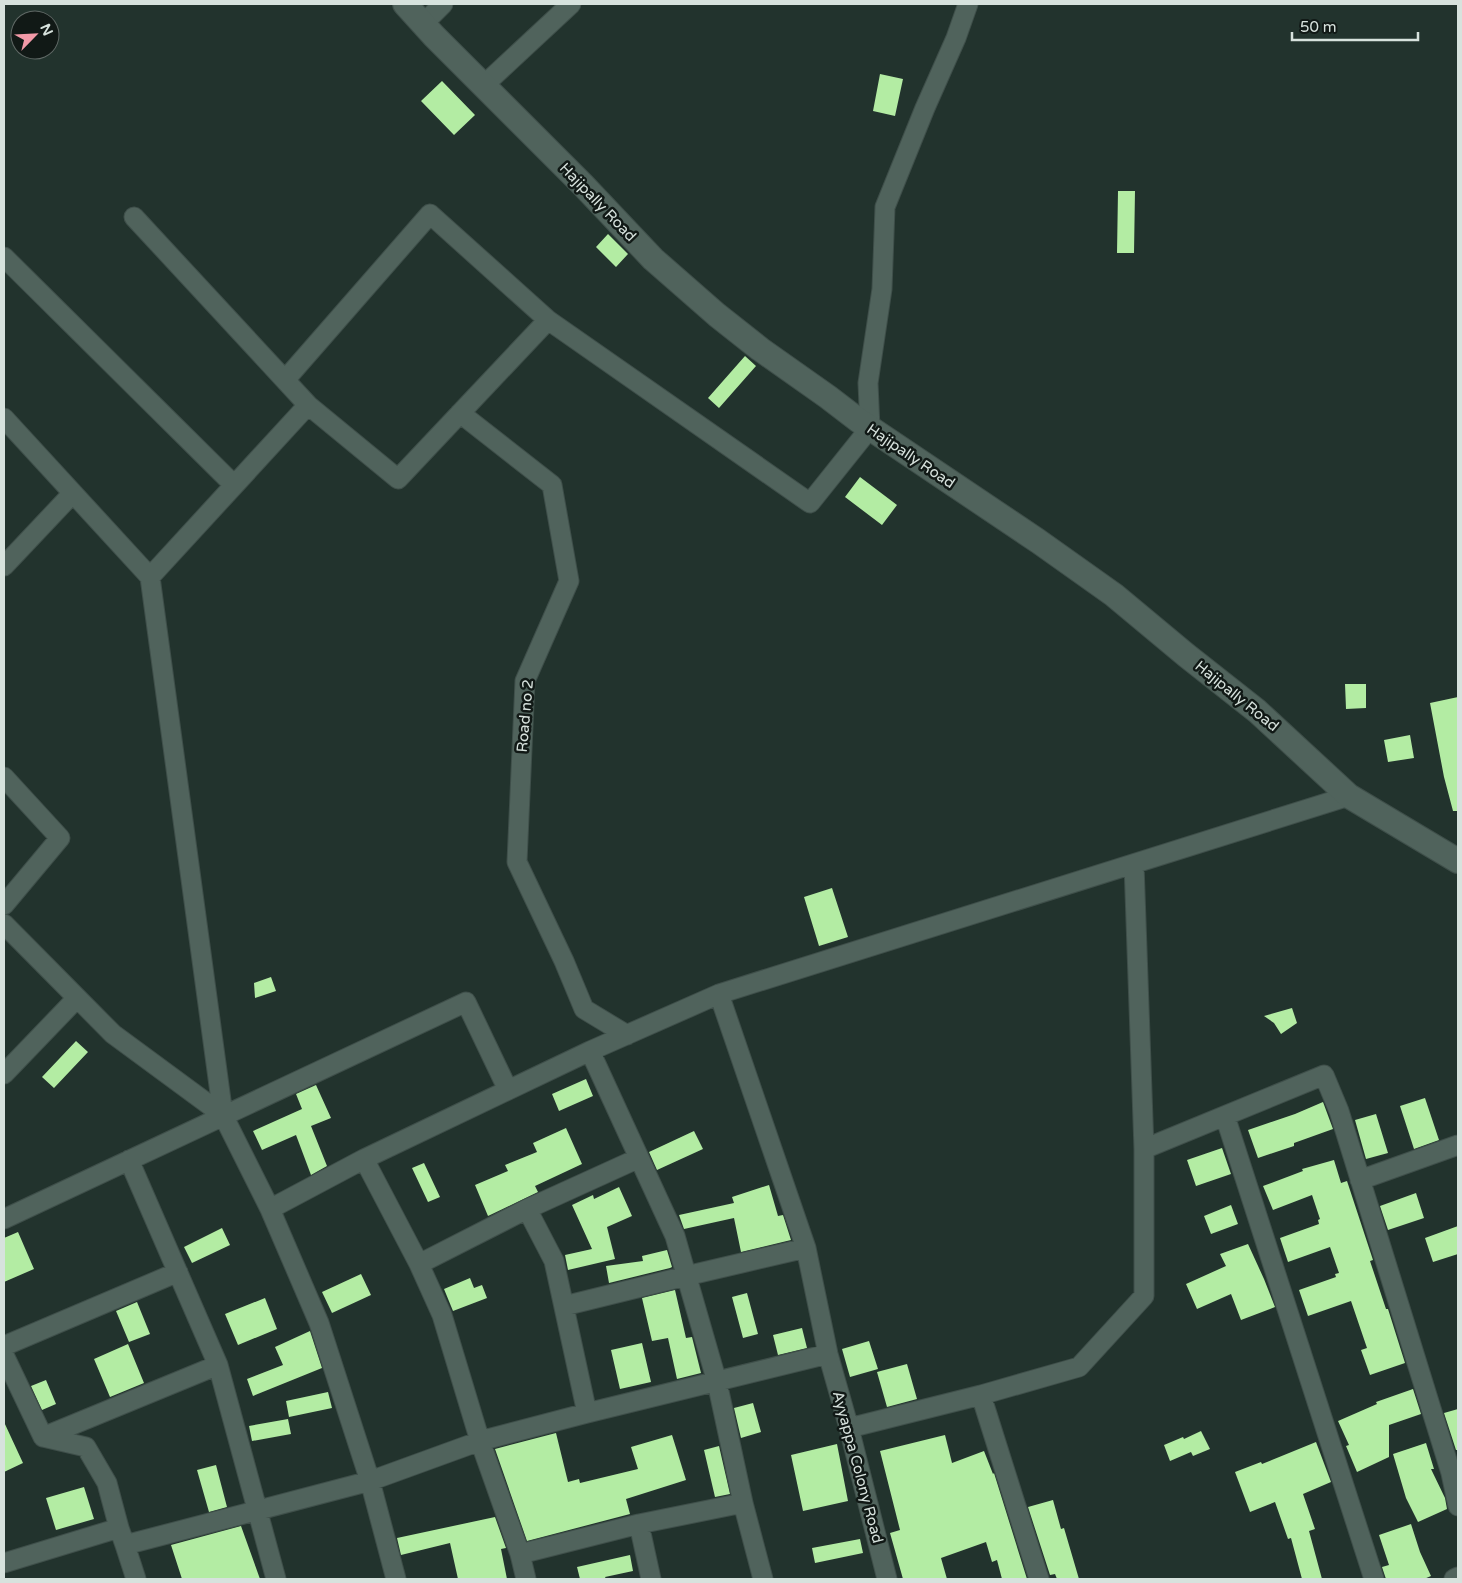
<svg xmlns="http://www.w3.org/2000/svg" width="1462" height="1583" font-family="'Varela Round',sans-serif">
  <style>
    .building { fill: #b3eca3 }
    .lines { fill: none; stroke-linecap: round; stroke-linejoin: round }
    .minor-casing { stroke: #3f4f4a; stroke-width: 21 }
    .tertiary-casing { stroke: #3f4f4a; stroke-width: 26 }
    .minor { stroke: #50635c; stroke-width: 19 }
    .tertiary { stroke: #50635c; stroke-width: 24 }
    .labels { text-anchor: middle; stroke-width: 5; stroke-linejoin: round; paint-order: stroke }
    .street-label { font-size: 15px; fill: #d7e2dd; stroke: #111916 }
  </style>
  <rect width="100%" height="100%" fill="#22332d"/>
  <path class="building" d="M 880,74 L 903,79 L 895,116 L 873,111 Z
    M 442,81 L 475,115 L 454,135 L 421,101 Z
    M 1118,191 L 1135,191 L 1134,253 L 1117,253 Z
    M 608,234 L 628,254 L 616,267 L 596,247 Z
    M 745,356 L 756,366 L 719,408 L 708,398 Z
    M 860,477 L 897,505 L 882,525 L 845,497 Z
    M 1345,684 L 1366,684 L 1366,708 L 1346,709 Z
    M 1458,697 L 1458,811 L 1453,811 L 1444,777 L 1430,703 Z
    M 1410,735 L 1414,758 L 1388,762 L 1384,740 Z
    M 832,888 L 848,937 L 819,946 L 804,897 Z
    M 271,977 L 276,991 L 255,998 L 254,983 Z
    M 1292,1008 L 1297,1023 L 1281,1034 L 1274,1023 L 1264,1016 Z
    M 76,1041 L 88,1052 L 54,1088 L 42,1077 Z
    M 586,1079 L 593,1096 L 559,1111 L 552,1094 Z
    M 316,1085 L 331,1118 L 311,1126 L 327,1166 L 311,1175 L 296,1135 L 262,1150 L 253,1131 L 302,1109 L 296,1094 Z
    M 1425,1098 L 1439,1140 L 1414,1149 L 1400,1106 Z
    M 1323,1102 L 1333,1129 L 1294,1143 L 1294,1146 L 1258,1158 L 1248,1130 L 1295,1114 Z
    M 1376,1114 L 1388,1153 L 1366,1159 L 1355,1120 Z
    M 566,1128 L 582,1164 L 535,1186 L 538,1192 L 488,1216 L 475,1185 L 508,1171 L 505,1165 L 537,1152 L 533,1143 Z
    M 694,1131 L 703,1149 L 657,1170 L 649,1152 Z
    M 1222,1148 L 1231,1174 L 1196,1186 L 1187,1160 Z
    M 1334,1160 L 1341,1183 L 1347,1181 L 1373,1260 L 1370,1261 L 1386,1309 L 1388,1309 L 1405,1363 L 1370,1375 L 1361,1350 L 1367,1348 L 1351,1301 L 1308,1316 L 1299,1290 L 1336,1277 L 1335,1274 L 1339,1273 L 1330,1247 L 1288,1262 L 1280,1238 L 1319,1224 L 1318,1220 L 1320,1219 L 1312,1195 L 1273,1210 L 1263,1186 L 1303,1171 L 1302,1169 Z
    M 424,1163 L 440,1197 L 428,1202 L 412,1168 Z
    M 769,1185 L 778,1216 L 783,1215 L 791,1240 L 741,1252 L 734,1218 L 684,1229 L 679,1215 L 734,1203 L 732,1197 Z
    M 619,1187 L 632,1216 L 607,1227 L 615,1259 L 568,1270 L 565,1255 L 592,1249 L 572,1205 L 593,1195 L 594,1199 Z
    M 1416,1193 L 1424,1218 L 1388,1230 L 1380,1206 Z
    M 1231,1205 L 1238,1224 L 1211,1234 L 1204,1216 Z
    M 1458,1226 L 1458,1254 L 1433,1262 L 1425,1238 Z
    M 222,1228 L 230,1245 L 192,1263 L 184,1247 Z
    M 18,1232 L 34,1269 L 4,1282 L 4,1238 Z
    M 1248,1244 L 1264,1279 L 1275,1307 L 1241,1320 L 1231,1294 L 1197,1309 L 1186,1284 L 1226,1266 L 1220,1254 Z
    M 667,1250 L 672,1267 L 670,1268 L 609,1283 L 606,1266 L 643,1261 L 642,1256 Z
    M 361,1274 L 371,1295 L 332,1313 L 322,1292 Z
    M 470,1278 L 474,1288 L 482,1285 L 487,1298 L 453,1311 L 444,1289 Z
    M 675,1290 L 686,1338 L 692,1337 L 701,1373 L 677,1379 L 668,1338 L 652,1341 L 642,1298 Z
    M 747,1293 L 758,1334 L 743,1338 L 732,1297 Z
    M 265,1298 L 277,1329 L 238,1345 L 225,1314 Z
    M 137,1302 L 150,1334 L 129,1342 L 116,1311 Z
    M 802,1328 L 807,1348 L 778,1355 L 773,1335 Z
    M 310,1331 L 322,1368 L 253,1396 L 247,1379 L 283,1365 L 275,1347 Z
    M 869,1341 L 878,1369 L 850,1377 L 842,1349 Z
    M 642,1343 L 651,1382 L 620,1389 L 611,1350 Z
    M 128,1344 L 144,1383 L 110,1397 L 94,1359 Z
    M 907,1364 L 917,1399 L 887,1407 L 877,1372 Z
    M 46,1380 L 56,1404 L 42,1410 L 31,1386 Z
    M 1413,1389 L 1421,1414 L 1389,1425 L 1389,1457 L 1357,1472 L 1346,1446 L 1349,1445 L 1338,1421 L 1377,1404 L 1376,1402 Z
    M 328,1392 L 332,1408 L 289,1417 L 286,1401 Z
    M 753,1403 L 761,1432 L 741,1438 L 734,1408 Z
    M 1458,1409 L 1458,1450 L 1456,1450 L 1444,1413 Z
    M 288,1419 L 291,1434 L 252,1441 L 249,1426 Z
    M 4,1422 L 23,1463 L 4,1472 Z
    M 1201,1431 L 1210,1449 L 1193,1456 L 1191,1452 L 1170,1461 L 1164,1445 L 1183,1437 L 1184,1439 Z
    M 556,1433 L 568,1482 L 579,1479 L 580,1483 L 638,1469 L 631,1447 L 672,1435 L 686,1480 L 626,1499 L 630,1514 L 527,1541 L 495,1449 Z
    M 945,1435 L 952,1463 L 984,1451 L 993,1474 L 994,1473 L 1027,1579 L 1002,1579 L 997,1560 L 992,1562 L 986,1542 L 941,1558 L 947,1579 L 903,1579 L 890,1533 L 900,1530 L 880,1451 Z
    M 1316,1442 L 1331,1482 L 1303,1494 L 1315,1529 L 1309,1531 L 1322,1579 L 1302,1579 L 1291,1538 L 1288,1539 L 1275,1502 L 1250,1512 L 1235,1472 L 1261,1462 L 1262,1464 Z
    M 1426,1443 L 1434,1469 L 1431,1469 L 1445,1498 L 1447,1509 L 1418,1522 L 1406,1498 L 1393,1454 Z
    M 837,1444 L 848,1501 L 803,1511 L 791,1455 Z
    M 719,1446 L 730,1494 L 715,1497 L 704,1450 Z
    M 216,1465 L 227,1507 L 209,1512 L 197,1470 Z
    M 84,1487 L 94,1519 L 56,1530 L 46,1498 Z
    M 1053,1500 L 1061,1529 L 1064,1528 L 1079,1579 L 1057,1579 L 1055,1574 L 1050,1575 L 1028,1507 Z
    M 495,1517 L 506,1548 L 501,1549 L 507,1579 L 458,1579 L 450,1543 L 401,1555 L 397,1538 Z
    M 1411,1524 L 1420,1552 L 1431,1576 L 1424,1579 L 1386,1579 L 1382,1567 L 1389,1565 L 1379,1535 Z
    M 241,1526 L 260,1579 L 182,1579 L 171,1545 Z
    M 860,1539 L 863,1553 L 815,1563 L 812,1548 Z
    M 630,1555 L 633,1571 L 605,1577 L 606,1579 L 580,1579 L 577,1567 Z"/>
  <g class="lines">
    <defs>
      <path id="minor" d="M 423,24 L 443,4
        M 484,85 L 571,4
        M 134,217 L 308,405
        M 4,257 L 234,485
        M 285,380 L 430,214 L 548,320
        M 460,413 L 552,485 L 569,581 L 525,681 L 517,862 L 564,961 L 584,1009 L 627,1035
        M 4,418 L 150,577 L 223,1115 L 270,1209 L 319,1323 L 370,1481 L 396,1579
        M 4,566 L 72,494
        M 150,577 L 308,405 L 398,479 L 548,320 L 810,503 L 870,428 L 868,383 L 882,289 L 885,207 L 925,108 L 956,38 L 968,4
        M 4,777 L 60,838 L 4,905
        M 1134,864 L 1144,1149
        M 4,924 L 113,1034 L 223,1115
        M 719,994 L 806,1248 L 828,1354 L 849,1428 L 887,1579
        M 590,1051 L 675,1236 L 717,1382 L 743,1503 L 763,1579
        M 4,1074 L 77,998
        M 1225,1116 L 1374,1579
        M 639,1158 L 527,1209 L 419,1264 L 442,1315 L 480,1441 L 587,1413 L 828,1354
        M 364,1159 L 590,1051 L 719,994 L 1349,796
        M 129,1160 L 218,1365 L 276,1579
        M 1360,1180 L 1458,1145
        M 270,1209 L 364,1159 L 419,1264
        M 527,1209 L 554,1261 L 587,1413
        M 4,1219 L 466,1002 L 508,1090
        M 564,1306 L 686,1276 L 806,1248
        M 4,1346 L 178,1272
        M 4,1355 L 43,1437
        M 981,1395 L 1039,1579
        M 849,1428 L 981,1395 L 1079,1367 L 1144,1296 L 1144,1149 L 1324,1075 L 1339,1111 L 1451,1473 L 1458,1506
        M 639,1524 L 651,1579
        M 125,1545 L 119,1528 L 107,1483 L 86,1447 L 43,1437 L 218,1365
        M 520,1554 L 639,1524 L 743,1503
        M 4,1563 L 119,1528
        M 136,1579 L 125,1545 L 370,1481 L 480,1441 L 520,1554 L 526,1579
        M 1454,1579 L 1458,1577"/>
      <path id="tertiary" d="M 405,4 L 434,36 L 583,185 L 653,259 L 717,315 L 760,349 L 828,397 L 858,420 L 1038,541 L 1114,595 L 1186,655 L 1257,711 L 1349,796 L 1458,861"/>
    </defs>
    <use href="#minor" class="minor-casing"/>
    <use href="#tertiary" class="tertiary-casing"/>
    <use href="#minor" class="minor"/>
    <use href="#tertiary" class="tertiary"/>
  </g>
  <g class="labels">
    <g class="street-label">
      <text transform="translate(598 202) rotate(46)" y="5">Hajipally Road</text>
      <text transform="translate(911 456) rotate(34)" y="5">Hajipally Road</text>
      <text transform="translate(1237 696) rotate(39)" y="5">Hajipally Road</text>
      <text transform="translate(525 716) rotate(-85)" y="5">Road no 2</text>
      <text transform="translate(858 1467) rotate(75)" y="5">Ayyappa Colony Road</text>
    </g>
  </g>
  <rect width="1462" height="1583" fill="none" stroke="#d7e2dd" stroke-width="10"/>
  <g transform="translate(35 35) rotate(66)"><circle r="24" fill="#111916" stroke="#606966"/>
  <path d="M0-4L9 19L0 12L-9 19Z" fill="#f39aa8"/>
  <text y="-8" font-size="14" font-weight="bold" text-anchor="middle" fill="#d7e2dd">N</text>
  </g>
  <path d="M1292 32v8h126v-8" fill="none" stroke="#d7e2dd" stroke-width="2.5"/>
  <text x="1300" y="32" font-size="15" fill="#d7e2dd" stroke="#111916" stroke-width="4" paint-order="stroke">50 m</text>
</svg>
